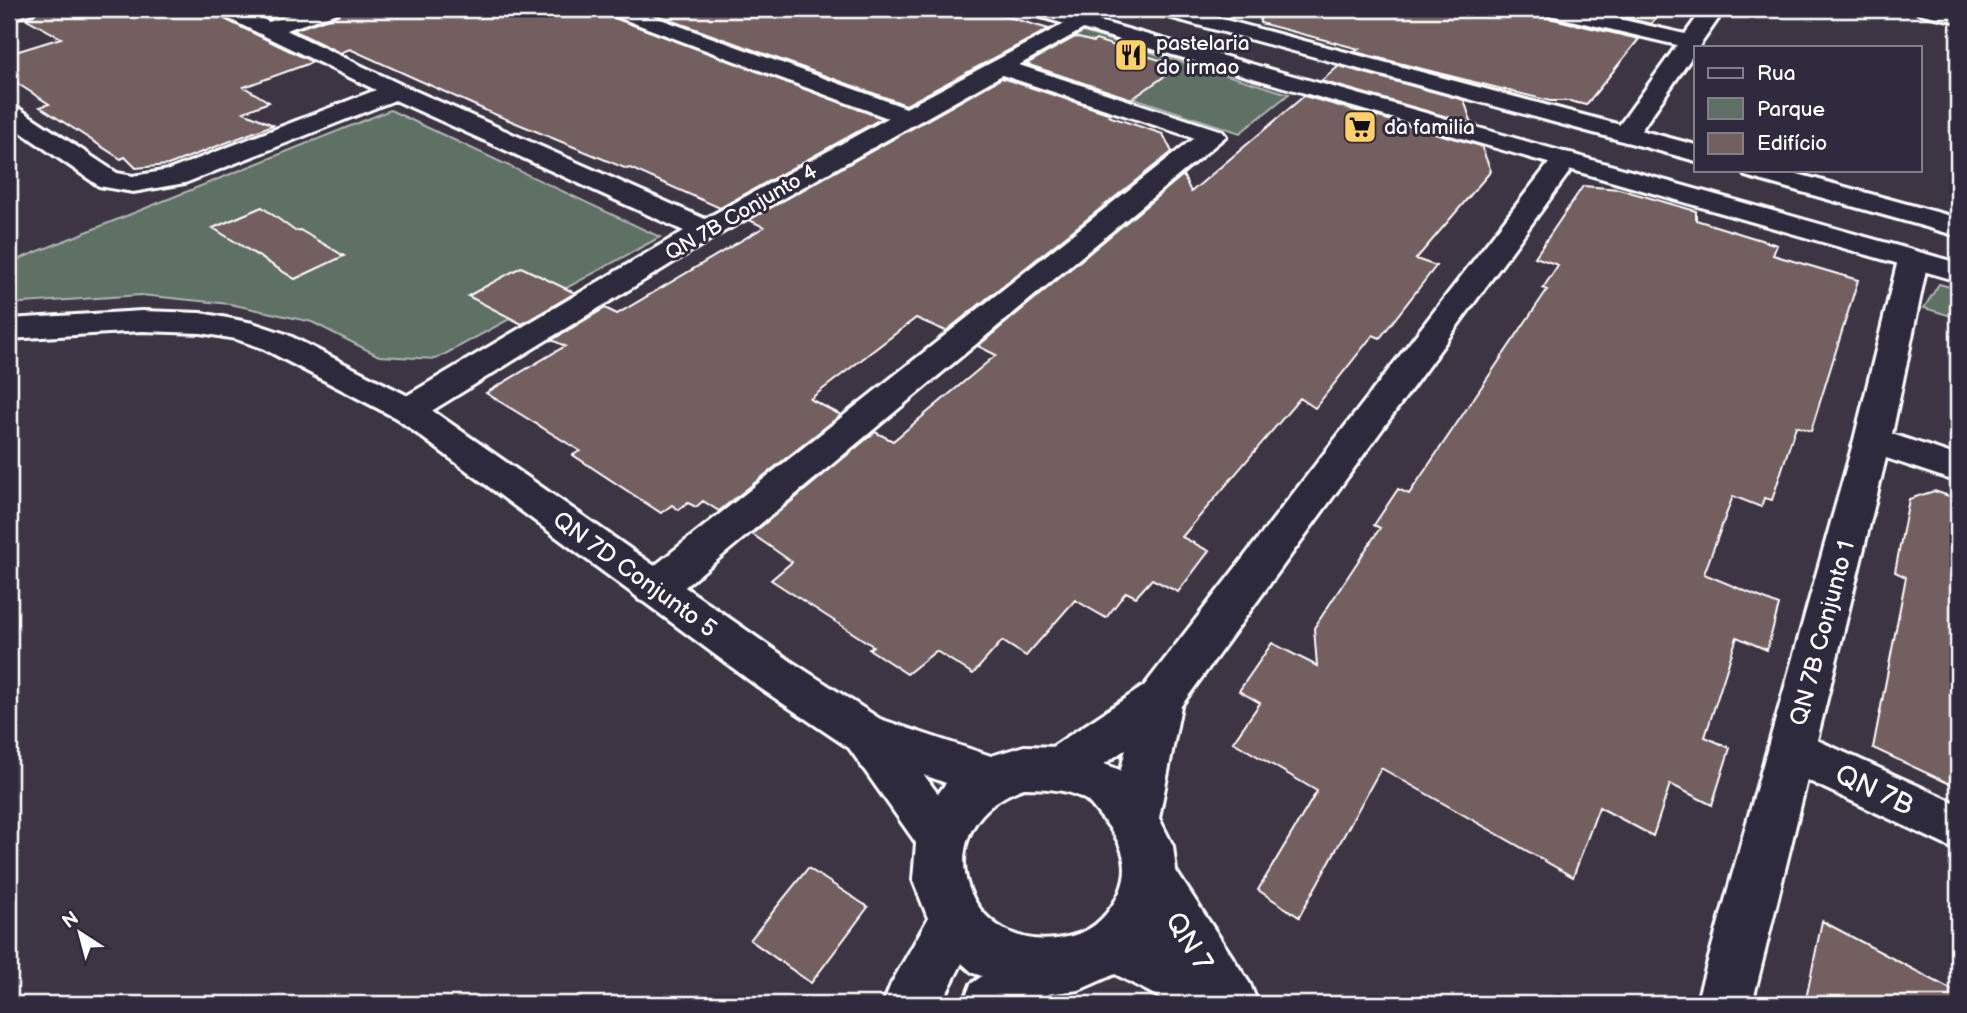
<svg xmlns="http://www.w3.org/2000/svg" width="1967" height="1013" font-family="'Balsamiq Sans',sans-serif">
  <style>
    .green { fill: #5f6f65; stroke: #afb7b2; stroke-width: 2 }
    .building { fill: #735f60; stroke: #fff; stroke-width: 2 }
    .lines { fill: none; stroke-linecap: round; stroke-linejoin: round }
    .minor-casing { stroke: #fff; stroke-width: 6 }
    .tertiary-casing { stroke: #fff; stroke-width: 6 }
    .secondary-casing { stroke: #fff; stroke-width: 6 }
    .minor { fill: #2f2a3d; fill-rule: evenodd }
    .tertiary { fill: #2f2a3d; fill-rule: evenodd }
    .secondary { fill: #2f2a3d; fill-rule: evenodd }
    .labels { text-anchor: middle; stroke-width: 6; stroke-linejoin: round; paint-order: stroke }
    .far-poi-label { font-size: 21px; fill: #fff; stroke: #2f2a3d; text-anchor: start }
    .far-street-label { font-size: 21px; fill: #fff; stroke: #2f2a3d }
    .street-label { font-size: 24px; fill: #fff; stroke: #2f2a3d }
    .near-street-label { font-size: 28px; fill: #fff; stroke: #2f2a3d }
  </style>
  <rect width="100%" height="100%" fill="#3d3544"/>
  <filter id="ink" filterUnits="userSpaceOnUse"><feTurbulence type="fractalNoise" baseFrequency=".0143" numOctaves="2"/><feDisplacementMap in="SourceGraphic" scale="14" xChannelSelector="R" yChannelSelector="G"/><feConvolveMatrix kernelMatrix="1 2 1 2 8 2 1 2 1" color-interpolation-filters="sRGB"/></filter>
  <g filter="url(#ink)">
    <path class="green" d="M 1083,32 L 1289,94 L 1240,133 L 1028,63 Z
      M 390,110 L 660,237 L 436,359 L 379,356 L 312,322 L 230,304 L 141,295 L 9,304 L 9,263 Z
      M 1939,284 L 1958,289 L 1958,318 L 1924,308 Z"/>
    <path class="building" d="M 39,9 L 210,9 L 216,15 L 313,62 L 244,87 L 269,102 L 244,112 L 273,125 L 168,165 L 136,168 L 125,157 L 121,159 L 40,107 L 49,104 L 9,78 L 9,54 L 61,38 L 25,18 L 34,15 Z
      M 246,9 L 301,9 L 269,19 Z
      M 343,9 L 601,9 L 606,15 L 882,118 L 720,208 L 630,168 L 627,169 L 487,111 L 350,49 L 340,53 L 293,30 L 338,15 Z
      M 640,9 L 980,9 L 1049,29 L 906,105 Z
      M 1261,9 L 1534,9 L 1540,16 L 1639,39 L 1586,105 L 1570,101 L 1550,101 L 1355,52 L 1359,49 L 1260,23 Z
      M 1586,9 L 1663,9 L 1651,24 Z
      M 1075,37 L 1093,42 L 1096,40 L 1179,66 L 1132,99 L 1026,64 Z
      M 1339,66 L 1464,100 L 1472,124 L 1321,81 Z
      M 1002,78 L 1111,114 L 1108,116 L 1163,134 L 1172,152 L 946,331 L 916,318 L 810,399 L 841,415 L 719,511 L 703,501 L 696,507 L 688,503 L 679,510 L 672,505 L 661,513 L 573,455 L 580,451 L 486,393 L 565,346 L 552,340 L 605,308 L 617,314 L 764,227 L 749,220 Z
      M 1304,96 L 1481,146 L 1491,171 L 1416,259 L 1436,266 L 1380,338 L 1373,335 L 1315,408 L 1300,398 L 1182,537 L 1209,551 L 1178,592 L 1152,579 L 1136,597 L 1126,592 L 1106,618 L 1075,600 L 1026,656 L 1002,641 L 973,674 L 936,651 L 907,674 L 869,649 L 873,646 L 771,580 L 792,562 L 752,534 L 875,432 L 893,441 L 996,355 L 978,346 L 1183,175 L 1191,192 Z
      M 1583,186 L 1619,189 L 1696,211 L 1696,220 L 1777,245 L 1773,255 L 1858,280 L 1811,431 L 1796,426 L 1772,500 L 1764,498 L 1761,507 L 1733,496 L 1704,574 L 1779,605 L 1767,650 L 1737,637 L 1705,737 L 1730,748 L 1712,805 L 1670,784 L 1653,836 L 1599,807 L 1573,877 L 1381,768 L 1299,917 L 1258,890 L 1317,791 L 1233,742 L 1260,703 L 1239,691 L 1272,643 L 1317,666 L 1314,628 L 1380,528 L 1374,525 L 1398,489 L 1409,494 L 1547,290 L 1543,288 L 1558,265 L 1535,257 Z
      M 262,207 L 295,231 L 300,230 L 344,256 L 295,279 L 213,228 Z
      M 521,267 L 575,293 L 522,324 L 468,296 Z
      M 1934,491 L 1958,499 L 1958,780 L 1951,777 L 1950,784 L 1873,748 L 1906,577 L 1895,572 L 1909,499 Z
      M 808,868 L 868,907 L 811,983 L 750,940 Z
      M 1822,921 L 1958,993 L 1958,1004 L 1805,1004 Z"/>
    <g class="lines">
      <defs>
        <path id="minor" d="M 9,9 L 36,9 L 32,13 L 9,19 Z
          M 213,9 L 240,9 L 269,22 L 309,9 L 340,9 L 337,13 L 286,30 L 404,86 L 705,219 L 888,118 L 607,13 L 604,9 L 633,9 L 906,108 L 1079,16 L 1087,17 L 1090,22 L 1087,27 L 1019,65 L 1222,131 L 1226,136 L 669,600 L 654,605 L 639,600 L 633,589 L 639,578 L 1194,138 L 1002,75 L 716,236 L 420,418 L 408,422 L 396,418 L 390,410 L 396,402 L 684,231 L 395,100 L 185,183 L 133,192 L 99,186 L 9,124 L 9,106 L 18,108 L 117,173 L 133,176 L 169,170 L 376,90 L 217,13 Z
          M 1537,9 L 1575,9 L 1685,34 L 1703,9 L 1725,9 L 1635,139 L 1626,142 L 1617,139 L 1613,134 L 1677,45 L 1541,13 Z
          M 1914,9 L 1958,10 L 1958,22 L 1918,13 Z
          M 1565,152 L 1574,154 L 1578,160 L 1181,706 L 1159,818 L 1151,834 L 1134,841 L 1117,834 L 1109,818 L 1126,749 L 1077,783 L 1060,789 L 1043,783 L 1036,768 L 1043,753 L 1144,686 L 1556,154 Z
          M 1913,251 L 1924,254 L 1928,260 L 1892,434 L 1958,456 L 1958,482 L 1886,458 L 1817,740 L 1958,804 L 1958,851 L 1807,780 L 1752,1004 L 1696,1004 L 1854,440 L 1898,260 L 1902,254 Z
          M 956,896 L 975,903 L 983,922 L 941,1004 L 883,1004 L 891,984 L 937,903 Z
          M 1039,941 L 1058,949 L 1066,968 L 1058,987 L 1036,1004 L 963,1004 L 971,984 L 1020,949 Z"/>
        <path id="tertiary" d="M 142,311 L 201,313 L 253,323 L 286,334 L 420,402 L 792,662 L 880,719 L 991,756 L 1024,746 L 1060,747 L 1120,770 L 1151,802 L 1173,846 L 1176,871 L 1250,984 L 1258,1004 L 1172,1004 L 1115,974 L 1079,990 L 1039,995 L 973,973 L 937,941 L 913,880 L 916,843 L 849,748 L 760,688 L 396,418 L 262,348 L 236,339 L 201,333 L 142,331 L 9,339 L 9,319 ZM 924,775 L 946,783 L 938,794 ZM 1024,788 C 1045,789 1067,788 1086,800 C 1091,804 1096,811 1100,816 C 1129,848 1135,879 1106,914 C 1092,931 1077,936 1056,939 C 962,950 922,823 1024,788 Z"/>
        <path id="secondary" d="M 1024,9 L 1056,9 L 1958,263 L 1958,281 L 1027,13 Z
          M 1150,9 L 1184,9 L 1696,145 L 1696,161 L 1154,13 Z
          M 1741,170 L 1783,170 L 1958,218 L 1958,236 L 1745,176 Z"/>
      </defs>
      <use href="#minor" class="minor-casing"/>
      <use href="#tertiary" class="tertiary-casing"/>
      <use href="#secondary" class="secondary-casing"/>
      <use href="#minor" class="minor"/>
      <use href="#tertiary" class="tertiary"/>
      <use href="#secondary" class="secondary"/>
    </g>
  </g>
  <defs>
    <symbol id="restaurant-square" viewBox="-11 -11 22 22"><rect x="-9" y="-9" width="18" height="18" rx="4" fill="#ffd166" stroke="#2f2a3d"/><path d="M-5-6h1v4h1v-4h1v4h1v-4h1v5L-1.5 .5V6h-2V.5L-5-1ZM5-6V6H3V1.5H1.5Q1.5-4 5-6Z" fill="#111"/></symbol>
    <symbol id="supermarket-square" viewBox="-11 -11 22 22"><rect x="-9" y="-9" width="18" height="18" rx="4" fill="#ffd166" stroke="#2f2a3d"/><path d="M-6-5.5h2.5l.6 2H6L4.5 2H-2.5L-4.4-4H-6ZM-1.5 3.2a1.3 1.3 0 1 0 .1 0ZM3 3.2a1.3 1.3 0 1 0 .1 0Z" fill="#111"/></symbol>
  </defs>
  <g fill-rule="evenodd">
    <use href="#restaurant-square" x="1112" y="36" width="38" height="38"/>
    <use href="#supermarket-square" x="1341" y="108" width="38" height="38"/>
  </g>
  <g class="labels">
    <g class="far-poi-label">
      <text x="1156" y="50">pastelaria<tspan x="1156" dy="24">do irmao</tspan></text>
      <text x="1384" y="134">da familia</text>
    </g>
    <g class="far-street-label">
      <text transform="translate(741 212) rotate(-30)" y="7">QN 7B Conjunto 4</text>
    </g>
    <g class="street-label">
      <text transform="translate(635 574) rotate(36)" y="8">QN 7D Conjunto 5</text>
      <text transform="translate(1822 633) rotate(-75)" y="8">QN 7B Conjunto 1</text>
    </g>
    <g class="near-street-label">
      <text transform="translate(1875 789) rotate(25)" y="10">QN 7B</text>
      <text transform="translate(1190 941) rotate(58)" y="10">QN 7</text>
    </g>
  </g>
  <rect width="1967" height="1013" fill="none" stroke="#2f2a3d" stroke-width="35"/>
  <rect x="18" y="18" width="1932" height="978" fill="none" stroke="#fff" stroke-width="2.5" filter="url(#ink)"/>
  <rect x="1694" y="46" width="228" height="126" fill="#2f2a3d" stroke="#827f8b" stroke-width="2"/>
  <rect x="1708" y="68" width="35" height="10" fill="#2f2a3d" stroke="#827f8b" stroke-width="2"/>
  <text x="1757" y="80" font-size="21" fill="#ffffff">Rua</text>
  <rect x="1708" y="98" width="35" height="21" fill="#5f6f65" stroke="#827f8b" stroke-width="2"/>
  <text x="1757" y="116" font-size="21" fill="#ffffff">Parque</text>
  <rect x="1708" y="133" width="35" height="21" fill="#735f60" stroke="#827f8b" stroke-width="2"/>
  <text x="1757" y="150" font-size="21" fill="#ffffff">Edifício</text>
  <g transform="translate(80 933) rotate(324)" stroke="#2f2a3d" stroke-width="5" paint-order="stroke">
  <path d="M0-5L12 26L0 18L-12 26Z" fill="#ffffff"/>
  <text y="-10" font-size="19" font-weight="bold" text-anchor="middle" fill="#ffffff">N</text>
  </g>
</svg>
